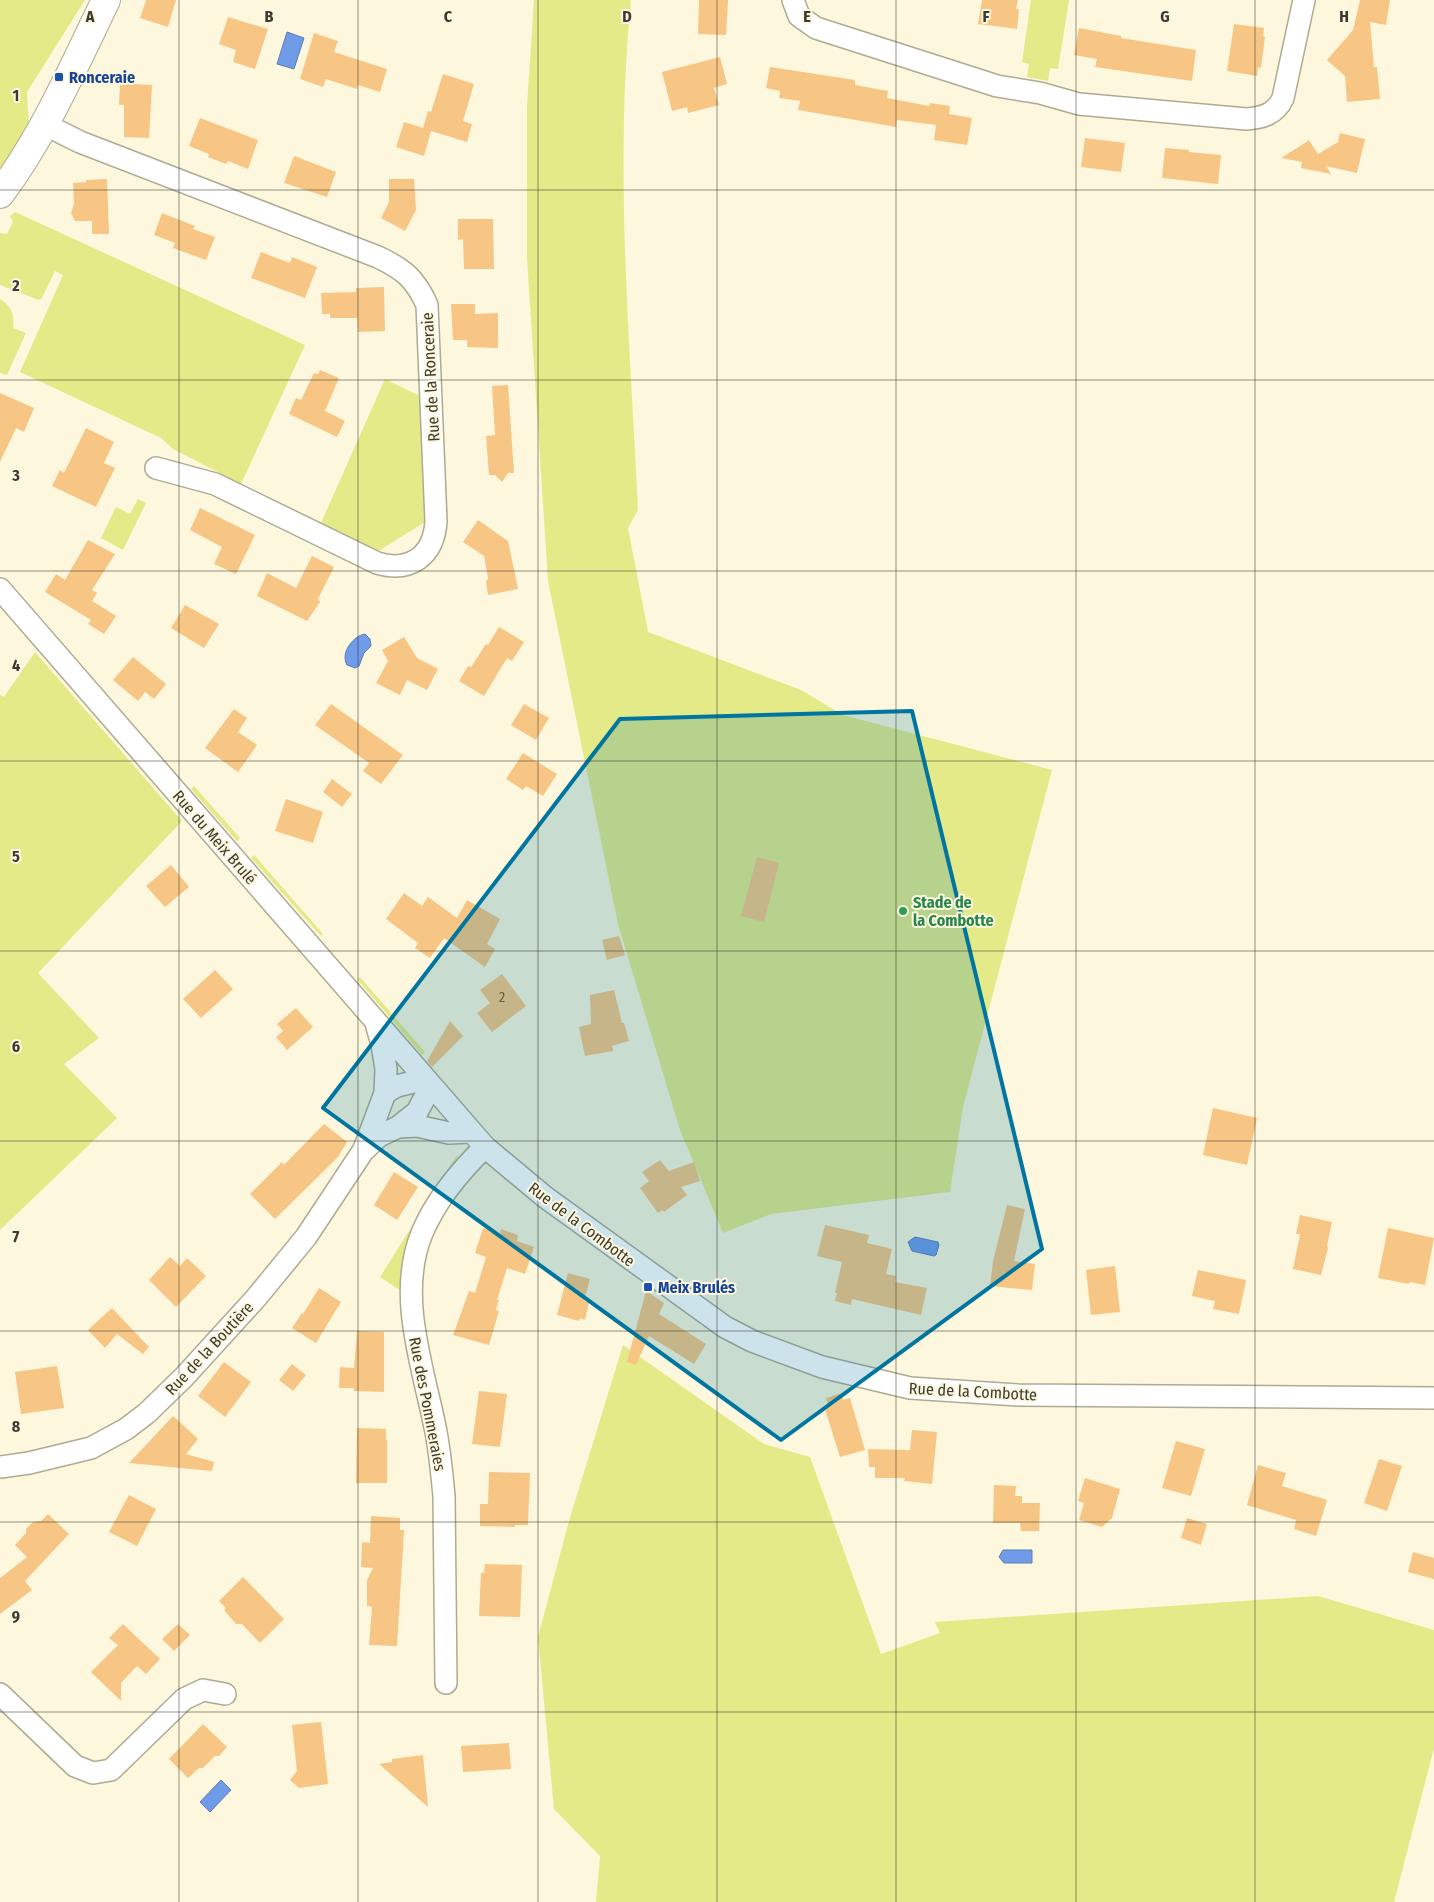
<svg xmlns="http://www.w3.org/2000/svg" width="1434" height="1902" font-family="'Fira Sans Condensed',sans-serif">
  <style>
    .green { fill: #e4ea88 }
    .water { fill: #6f9be8; stroke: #607eb1 }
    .building { fill: #f7c684 }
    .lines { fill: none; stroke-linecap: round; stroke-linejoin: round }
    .street-casing { stroke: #afaa92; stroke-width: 24 }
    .secondary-casing { stroke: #afaa92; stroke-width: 30 }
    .street { stroke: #fff; stroke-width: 21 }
    .secondary { stroke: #fff; stroke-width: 28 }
    .marked { fill: #00759f; fill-opacity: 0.2; stroke: #00759f; stroke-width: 4; stroke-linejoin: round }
    .grid { fill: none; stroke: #3d3b31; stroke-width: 1; stroke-opacity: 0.55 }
    .transit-dot { fill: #1a4fb4; stroke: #fcf7dd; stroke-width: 2 }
    .leisure-dot { fill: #2e9e5b; stroke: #fcf7dd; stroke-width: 2 }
    .labels { text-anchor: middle; stroke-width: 4; stroke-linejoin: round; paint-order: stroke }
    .number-label { font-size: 14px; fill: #6c5e46 }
    .transit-label { font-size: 16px; font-weight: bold; fill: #164399; stroke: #fcf7dd; text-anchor: start }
    .street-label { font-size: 16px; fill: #3d3b31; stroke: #fcf7dd }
    .leisure-label { font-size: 16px; font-weight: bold; fill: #27864d; stroke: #fcf7dd; text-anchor: start }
    .grid-label { font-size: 16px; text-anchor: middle; font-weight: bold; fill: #3d3b31; stroke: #fcf7dd; stroke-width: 4; stroke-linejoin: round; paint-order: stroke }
  </style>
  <rect width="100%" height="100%" fill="#fcf7dd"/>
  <path class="green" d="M 0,0 L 85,0 L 27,92 L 29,129 L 0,177 Z
    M 534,0 L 631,0 C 614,169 630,340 638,510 L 628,528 L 648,632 L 801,690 L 843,715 L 1052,770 L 963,1107 L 950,1192 L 771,1214 L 723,1233 L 680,1130 L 618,924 L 548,581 L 527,258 L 527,107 Z
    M 1031,0 L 1069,0 L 1058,69 L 1050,68 L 1048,81 L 1027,77 L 1029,64 L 1022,62 Z
    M 15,212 L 305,345 L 241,484 L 173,449 L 161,438 L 20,372 L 63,275 L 55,271 L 42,298 L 39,300 L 0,285 L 0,233 L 7,234 L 13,222 L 10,216 Z
    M 0,299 C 11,306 15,314 13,328 L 26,333 L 7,375 L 0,373 Z
    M 385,379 L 420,396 L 425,522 L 377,552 L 321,523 Z
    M 138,499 L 146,503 L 123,550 L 101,538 L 116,507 L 130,514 Z
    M 35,652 L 182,821 L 38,973 L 99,1038 L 64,1064 L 117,1118 L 0,1230 L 0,695 L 4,697 Z
    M 194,786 L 240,838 L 237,841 L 191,789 Z
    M 254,855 L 323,934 L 321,936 L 251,858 Z
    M 360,977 L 425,1052 L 422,1055 L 357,979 Z
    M 457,1155 L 458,1156 C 435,1193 398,1246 401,1291 L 380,1277 Z
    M 623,1345 L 764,1444 L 810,1457 L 881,1654 L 940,1633 L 935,1622 L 1318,1596 L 1434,1630 L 1434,1748 L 1394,1902 L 596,1902 L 600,1856 L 554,1809 L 538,1637 L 569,1521 Z"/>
  <path class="water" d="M 287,32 L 304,38 L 294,69 L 277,64 Z
    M 365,634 L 370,639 L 371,646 L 364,653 L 359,666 L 355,668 L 347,665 C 340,653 353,636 365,634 Z
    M 915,1237 L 938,1242 L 939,1245 L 936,1255 L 934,1256 L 912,1251 L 908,1242 Z
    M 1003,1550 L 1032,1550 L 1032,1563 L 1004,1563 L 999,1557 Z
    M 221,1780 L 231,1790 L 210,1812 L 200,1802 Z"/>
  <path class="building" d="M 146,0 L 176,0 L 168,27 L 140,18 Z
    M 699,0 L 728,0 L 726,35 L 698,34 Z
    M 982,0 L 1018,0 L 1016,9 L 1019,9 L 1017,29 L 978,24 Z
    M 1360,0 L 1390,0 L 1386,25 L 1370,22 L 1374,67 L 1377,67 L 1380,99 L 1347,102 L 1345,76 L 1327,60 L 1353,30 Z
    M 228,17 L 268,29 L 255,69 L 233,62 L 236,50 L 219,44 Z
    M 1234,24 L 1264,28 L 1263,36 L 1265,37 L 1261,68 L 1258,67 L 1257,76 L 1227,71 Z
    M 1079,28 L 1121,36 L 1121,38 L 1196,50 L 1192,81 L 1095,67 L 1097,59 L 1074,55 Z
    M 314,33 L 338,41 L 334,52 L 387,69 L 380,92 L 358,85 L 357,89 L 326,79 L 323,87 L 300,79 Z
    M 720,57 L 727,84 L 714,88 L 719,105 L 688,113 L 687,107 L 672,111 L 662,72 Z
    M 770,67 L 855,80 L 855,85 L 888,91 L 887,98 L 929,106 L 930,103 L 950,106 L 949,114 L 972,118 L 967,145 L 934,140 L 936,125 L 897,120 L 896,127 L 798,110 L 800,101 L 779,98 L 780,91 L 766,88 Z
    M 443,74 L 474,84 L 463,121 L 472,124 L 467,142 L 431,131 L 424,156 L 396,147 L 404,122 L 423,128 L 428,111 L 431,112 Z
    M 120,83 L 152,85 L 149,138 L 124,137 L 124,105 L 119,105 Z
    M 200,118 L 258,140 L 248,169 L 228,161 L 226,164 L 208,157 L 209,154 L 189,146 Z
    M 1340,133 L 1365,139 L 1357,173 L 1326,166 L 1331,174 L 1301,168 L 1302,162 L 1281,158 L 1308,141 L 1308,139 L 1318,154 L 1338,142 Z
    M 1085,138 L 1125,143 L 1121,172 L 1081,167 Z
    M 1165,148 L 1189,150 L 1189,152 L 1221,155 L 1218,184 L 1162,178 Z
    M 294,156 L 336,172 L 327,197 L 284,183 Z
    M 107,179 L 109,234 L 92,234 L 92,221 L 75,221 L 71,213 L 74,204 L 73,183 L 86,182 L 86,180 Z
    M 389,179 L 414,179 L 416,210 L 405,231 L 381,218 L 389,202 Z
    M 162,213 L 195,226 L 193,229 L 215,237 L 206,260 L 173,248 L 175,243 L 154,235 Z
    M 458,219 L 493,219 L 494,269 L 464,269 L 463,239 L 458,240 Z
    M 261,252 L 290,263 L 292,257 L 317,267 L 305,298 L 251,278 Z
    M 384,287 L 385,331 L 358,332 L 357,318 L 330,318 L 330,314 L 322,314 L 321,293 L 356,292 L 356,288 Z
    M 451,304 L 475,304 L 475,314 L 498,313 L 498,348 L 467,347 L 467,340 L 453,340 Z
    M 320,370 L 339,378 L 325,411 L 345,421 L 337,437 L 289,414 L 296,398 L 301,400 L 314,373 L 318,374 Z
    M 508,385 L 514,473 L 508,473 L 502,482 L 495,475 L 489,475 L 486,436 L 495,435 L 492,386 Z
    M 0,393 L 34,408 L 24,432 L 16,428 L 0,462 Z
    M 86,428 L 114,442 L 104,463 L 115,468 L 96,507 L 52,486 L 60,470 L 64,473 Z
    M 200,508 L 255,535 L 236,574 L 214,564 L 222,547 L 190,530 Z
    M 478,520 L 508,541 L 518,589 L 488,595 L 486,582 L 488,578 L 484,556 L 463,542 Z
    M 88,540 L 115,554 L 92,590 L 97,593 L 92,601 L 116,616 L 104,634 L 88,624 L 91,620 L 45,592 L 56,574 L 65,580 Z
    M 312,556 L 334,567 L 318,599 L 320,602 L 307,621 L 257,596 L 267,573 L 296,588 Z
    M 185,605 L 219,624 L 204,648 L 171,628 Z
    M 499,627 L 524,642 L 512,661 L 507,658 L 484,696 L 459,681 L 468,666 L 471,667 L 486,644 L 488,645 Z
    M 404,637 L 417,658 L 438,669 L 427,690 L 407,680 L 400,695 L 376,683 L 388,661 L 382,650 Z
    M 133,657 L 166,684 L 154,699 L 145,692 L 138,701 L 113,680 Z
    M 331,704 L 403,755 L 381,784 L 363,771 L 369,763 L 315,725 Z
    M 524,704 L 549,718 L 536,740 L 511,725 Z
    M 234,709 L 247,718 L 238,732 L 257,745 L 238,772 L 205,748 Z
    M 523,753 L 557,774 L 543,796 L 526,786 L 523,790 L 506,779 Z
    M 332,779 L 352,794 L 342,807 L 323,792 Z
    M 286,799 L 323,812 L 313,843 L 275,831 Z
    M 757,857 L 779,863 L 764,922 L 741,916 Z
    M 171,865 L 189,887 L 165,907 L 146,886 Z
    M 404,893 L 422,906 L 428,897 L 457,918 L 467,900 L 500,919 L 487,944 L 495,949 L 485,967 L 444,938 L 430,958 L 415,948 L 418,943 L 386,919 Z
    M 619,936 L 625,955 L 607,960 L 602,940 Z
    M 215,970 L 233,989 L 201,1018 L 183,999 Z
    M 502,974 L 526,1006 L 492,1032 L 477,1013 L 490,1003 L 480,990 Z
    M 614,990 L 622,1023 L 624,1023 L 629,1041 L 612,1046 L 613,1051 L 585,1056 L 579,1027 L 591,1024 L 590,995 Z
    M 296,1008 L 313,1027 L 287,1050 L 276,1037 L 283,1031 L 277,1024 Z
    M 450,1021 L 463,1036 L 432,1067 L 427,1061 Z
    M 1213,1108 L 1257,1118 L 1247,1165 L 1203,1155 Z
    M 324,1124 L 347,1142 L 338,1157 L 275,1219 L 250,1194 L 282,1162 L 284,1165 Z
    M 660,1160 L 669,1171 L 694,1162 L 700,1181 L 681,1187 L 687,1195 L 664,1212 L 662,1210 L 658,1213 L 640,1188 L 649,1181 L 642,1172 Z
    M 394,1172 L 418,1187 L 397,1220 L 374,1205 Z
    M 1007,1205 L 1025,1209 L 1014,1261 L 1035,1264 L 1032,1290 L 990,1286 L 993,1261 Z
    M 1300,1215 L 1332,1222 L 1327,1246 L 1328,1248 L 1321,1275 L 1293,1269 L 1300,1234 L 1296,1234 Z
    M 825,1225 L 869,1235 L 867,1243 L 892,1249 L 886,1274 L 896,1276 L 895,1282 L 927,1288 L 921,1315 L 852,1299 L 851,1305 L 835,1301 L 837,1293 L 835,1293 L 842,1262 L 817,1256 Z
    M 483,1228 L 500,1234 L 501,1229 L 518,1235 L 517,1241 L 534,1247 L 525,1274 L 507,1268 L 497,1300 L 499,1300 L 496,1310 L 499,1311 L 489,1345 L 453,1335 L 469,1291 L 475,1293 L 486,1257 L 475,1253 Z
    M 1388,1228 L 1434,1238 L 1425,1285 L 1410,1282 L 1409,1284 L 1378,1278 Z
    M 170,1257 L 180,1266 L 187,1258 L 206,1276 L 176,1307 L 149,1280 Z
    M 1115,1266 L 1120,1312 L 1091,1315 L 1086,1270 Z
    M 1198,1270 L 1246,1280 L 1239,1314 L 1213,1309 L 1215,1301 L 1192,1296 Z
    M 568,1273 L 590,1279 L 584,1301 L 589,1302 L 585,1320 L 580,1318 L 579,1321 L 557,1315 Z
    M 319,1288 L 341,1302 L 316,1343 L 292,1328 L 302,1313 L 303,1314 Z
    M 646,1291 L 664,1303 L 659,1314 L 706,1344 L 694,1364 L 649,1336 L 636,1365 L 627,1362 Z
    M 112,1308 L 149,1347 L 143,1354 L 117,1334 L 105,1348 L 88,1330 Z
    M 357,1331 L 384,1332 L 384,1392 L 354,1391 L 354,1388 L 339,1388 L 340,1367 L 354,1368 Z
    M 224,1362 L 251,1382 L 225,1417 L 198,1396 Z
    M 292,1364 L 306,1375 L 293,1391 L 279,1380 Z
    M 57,1366 L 64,1408 L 21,1414 L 15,1372 Z
    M 479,1391 L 507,1394 L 500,1447 L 472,1444 Z
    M 842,1393 L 843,1400 L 850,1398 L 865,1450 L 840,1457 L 824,1406 L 828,1405 L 826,1398 Z
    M 173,1416 L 198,1439 L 186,1454 L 214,1462 L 212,1471 L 129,1463 Z
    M 357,1428 L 386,1429 L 386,1440 L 387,1440 L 387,1483 L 356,1483 Z
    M 912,1430 L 937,1432 L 932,1484 L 904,1481 L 905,1478 L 875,1478 L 875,1467 L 869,1467 L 868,1449 L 910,1450 Z
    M 1176,1441 L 1205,1449 L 1191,1496 L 1162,1488 Z
    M 1379,1459 L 1402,1466 L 1387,1511 L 1364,1503 Z
    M 1258,1465 L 1286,1473 L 1282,1486 L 1327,1500 L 1316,1536 L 1294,1529 L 1296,1520 L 1247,1505 Z
    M 489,1472 L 530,1473 L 528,1525 L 515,1525 L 515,1527 L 480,1526 L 480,1504 L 488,1504 Z
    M 1085,1478 L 1120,1489 L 1112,1518 L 1102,1527 L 1079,1520 L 1084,1503 L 1078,1501 Z
    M 994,1485 L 1016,1486 L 1015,1496 L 1022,1496 L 1022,1503 L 1040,1503 L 1039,1531 L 1021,1531 L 1020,1523 L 993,1523 Z
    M 129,1495 L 156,1509 L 137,1546 L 109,1532 Z
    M 48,1514 L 69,1534 L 25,1581 L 32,1590 L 0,1614 L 0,1578 L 27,1557 L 15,1545 L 26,1533 L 26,1529 L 33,1522 L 41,1521 Z
    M 371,1516 L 400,1518 L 400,1530 L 404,1530 L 397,1646 L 369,1645 L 372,1607 L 367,1606 L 367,1580 L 373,1568 L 361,1567 L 362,1542 L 370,1543 Z
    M 1187,1518 L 1207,1524 L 1201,1545 L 1181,1538 Z
    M 1413,1552 L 1434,1558 L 1434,1579 L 1408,1572 Z
    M 485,1564 L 522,1565 L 520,1617 L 479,1616 L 481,1573 L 484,1573 Z
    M 243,1577 L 284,1619 L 260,1643 L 242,1624 L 236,1624 L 224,1610 L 226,1608 L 219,1601 Z
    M 123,1624 L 160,1659 L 146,1674 L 137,1666 L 121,1683 L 121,1701 L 91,1672 L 118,1645 L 109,1638 Z
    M 178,1624 L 190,1635 L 174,1651 L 162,1639 Z
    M 321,1722 L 328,1784 L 299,1788 L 290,1780 L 297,1771 L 292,1725 Z
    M 203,1724 L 227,1747 L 219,1756 L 215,1756 L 203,1768 L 199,1768 L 188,1778 L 169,1759 Z
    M 509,1743 L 511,1769 L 463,1772 L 461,1746 Z
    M 423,1755 L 428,1807 L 379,1764 L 392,1762 L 392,1759 Z"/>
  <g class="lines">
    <defs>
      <path id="street" d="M 793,0 L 799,16 L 816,28 L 997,86 L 1040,93 L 1079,104 L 1246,119 C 1262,118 1276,114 1283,98 L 1304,0
        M 44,124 L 80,142 L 378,257 C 403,269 415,278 427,305 L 436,521 C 434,556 410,573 377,563 L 215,484 L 156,468
        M 0,589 L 485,1147 L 545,1197 L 725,1327 L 752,1341 L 822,1367 L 910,1388 L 1018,1395 L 1434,1398
        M 385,1093 L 397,1086 L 425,1079
        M 398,1127 L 417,1112 L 431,1086
        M 364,1149 L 385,1093 L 386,1069 L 382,1044 L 377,1027
        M 0,1467 L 29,1463 L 91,1448 L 126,1429 L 147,1413 L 184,1377 L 256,1298 L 306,1237 L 363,1151 L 379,1136 L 398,1127 L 417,1126 L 449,1133 L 470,1132
        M 446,1683 L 444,1496 C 442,1475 440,1453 436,1432 C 424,1369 396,1296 422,1233 C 436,1200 459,1172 485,1147
        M 0,1694 L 75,1766 L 93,1773 L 111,1770 L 184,1699 L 203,1690 L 225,1694"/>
      <path id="secondary" d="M 0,194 C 44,135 74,66 106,0"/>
    </defs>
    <use href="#street" class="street-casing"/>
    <use href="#secondary" class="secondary-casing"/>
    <use href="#street" class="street"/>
    <use href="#secondary" class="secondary"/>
  </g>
  <path class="marked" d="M 912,711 L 1042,1249 L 781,1440 L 323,1108 L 620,719 Z"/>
  <path class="grid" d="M 179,0 L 179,1902M 358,0 L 358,1902M 538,0 L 538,1902M 717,0 L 717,1902M 896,0 L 896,1902M 1076,0 L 1076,1902M 1255,0 L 1255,1902M 0,190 L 1434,190M 0,380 L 1434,380M 0,571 L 1434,571M 0,761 L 1434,761M 0,951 L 1434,951M 0,1141 L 1434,1141M 0,1331 L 1434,1331M 0,1522 L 1434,1522M 0,1712 L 1434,1712"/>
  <g class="transit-dot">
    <rect x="54" y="72" width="10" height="10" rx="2.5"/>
    <rect x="643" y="1282" width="10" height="10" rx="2.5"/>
  </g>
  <circle class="leisure-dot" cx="903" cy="911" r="5"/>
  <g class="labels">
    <g class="number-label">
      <text x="502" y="1002">2</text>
    </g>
    <g class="transit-label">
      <text x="69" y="83">Ronceraie</text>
      <text x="658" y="1293">Meix Brulés</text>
    </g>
    <g class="street-label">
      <text transform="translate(430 377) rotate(-93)" y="6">Rue de la Ronceraie</text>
      <text transform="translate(215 837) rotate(49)" y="6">Rue du Meix Brulé</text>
      <text transform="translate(582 1224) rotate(37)" y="6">Rue de la Combotte</text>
      <text transform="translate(209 1348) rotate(-47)" y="6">Rue de la Boutière</text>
      <text transform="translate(973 1391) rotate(3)" y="6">Rue de la Combotte</text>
      <text transform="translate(428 1404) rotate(79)" y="6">Rue des Pommeraies</text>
    </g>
    <g class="leisure-label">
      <text x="913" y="908">Stade de<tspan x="913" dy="18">la Combotte</tspan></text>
    </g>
  </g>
  <g class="grid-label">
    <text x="90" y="22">A</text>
    <text x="269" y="22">B</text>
    <text x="448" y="22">C</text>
    <text x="627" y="22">D</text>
    <text x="807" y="22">E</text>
    <text x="986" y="22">F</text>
    <text x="1165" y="22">G</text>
    <text x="1344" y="22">H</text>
    <text x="16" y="101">1</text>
    <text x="16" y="291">2</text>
    <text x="16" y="481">3</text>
    <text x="16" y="671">4</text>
    <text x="16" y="862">5</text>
    <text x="16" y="1052">6</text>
    <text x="16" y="1242">7</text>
    <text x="16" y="1432">8</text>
    <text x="16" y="1622">9</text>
  </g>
</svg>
